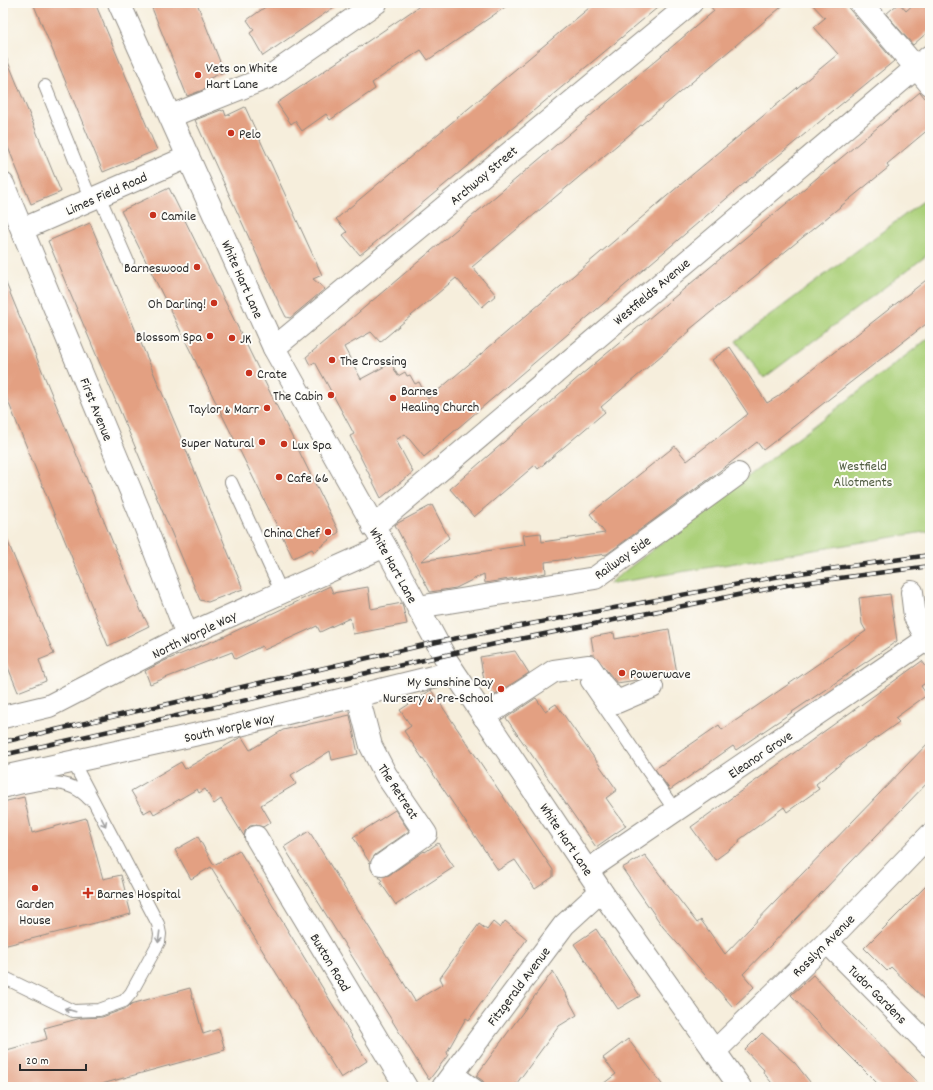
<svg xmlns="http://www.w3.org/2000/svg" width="933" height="1090" font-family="Dekko,sans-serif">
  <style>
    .green { fill: #abd079; stroke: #6b7e52 }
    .building { fill: #e3a082 }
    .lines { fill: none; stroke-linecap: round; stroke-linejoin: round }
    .lane-casing { stroke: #908c84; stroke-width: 14 }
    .street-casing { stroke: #908c84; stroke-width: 24 }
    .secondary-casing { stroke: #908c84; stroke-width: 24 }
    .lane { stroke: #fff; stroke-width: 12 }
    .street { stroke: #fff; stroke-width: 22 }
    .secondary { stroke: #fff; stroke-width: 22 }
    .rail-casing { stroke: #2b2b2b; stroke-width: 4.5 }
    .rail { stroke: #fdfcf7; stroke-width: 3; stroke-dasharray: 9; stroke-linecap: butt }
    .oneway { stroke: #a0a0a0 }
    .poi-dot { fill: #c8321e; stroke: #fdfcf7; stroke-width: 1.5 }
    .labels { text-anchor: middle; stroke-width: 4; stroke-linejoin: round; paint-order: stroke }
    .poi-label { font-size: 14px; fill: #2b2b2b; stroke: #fdfcf7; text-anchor: start }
    .street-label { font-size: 14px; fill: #2b2b2b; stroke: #fdfcf7 }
    .park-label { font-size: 14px; fill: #515d42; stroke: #fdfcf7 }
  </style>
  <rect width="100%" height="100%" fill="#fdfcf7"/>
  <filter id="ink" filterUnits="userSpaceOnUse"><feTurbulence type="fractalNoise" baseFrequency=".025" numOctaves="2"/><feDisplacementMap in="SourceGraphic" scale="8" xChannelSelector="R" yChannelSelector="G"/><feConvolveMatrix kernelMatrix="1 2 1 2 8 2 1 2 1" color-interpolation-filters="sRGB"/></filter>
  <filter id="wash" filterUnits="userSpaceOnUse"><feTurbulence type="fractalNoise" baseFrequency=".012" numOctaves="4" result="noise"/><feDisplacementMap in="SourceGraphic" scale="16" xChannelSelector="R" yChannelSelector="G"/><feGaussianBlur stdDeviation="0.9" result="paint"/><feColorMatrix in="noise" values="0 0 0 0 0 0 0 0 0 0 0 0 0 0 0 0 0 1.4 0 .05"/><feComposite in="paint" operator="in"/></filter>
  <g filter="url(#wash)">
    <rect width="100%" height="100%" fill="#f6eedc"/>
    <path class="green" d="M 930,196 L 930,253 L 764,378 L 736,341 Z
      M 930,337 L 930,531 L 608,584 Z"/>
    <g id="blocks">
      <path class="building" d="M 33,3 L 95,3 L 157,150 L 103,172 Z
        M 150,3 L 197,3 L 224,72 L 208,79 L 211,87 L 187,96 Z
        M 271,3 L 340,3 L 263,56 L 250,33 L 254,30 L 247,20 Z
        M 424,3 L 511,3 L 428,60 L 421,50 L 372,83 L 375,89 L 330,120 L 326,114 L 302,131 L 295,121 L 291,124 L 277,103 Z
        M 595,3 L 663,3 L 360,255 L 343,235 L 347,232 L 336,219 Z
        M 708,3 L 786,3 L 472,267 L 496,295 L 482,307 L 456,278 L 380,342 L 371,332 L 344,347 L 361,379 L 391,363 L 398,376 L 405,372 L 407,376 L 410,375 L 415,384 L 419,382 L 428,399 L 693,174 L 838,54 L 814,27 L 825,18 L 811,3 L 844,3 L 894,61 L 740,187 L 424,457 L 405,434 L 396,440 L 413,472 L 381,498 L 350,436 L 354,434 L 326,382 L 315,362 L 310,365 L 306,357 L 714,11 Z
        M 899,3 L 906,11 L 915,3 L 930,3 L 930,30 L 913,45 L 886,14 Z
        M 4,52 L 61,192 L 31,204 L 3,135 Z
        M 920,92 L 930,104 L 930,128 L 887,164 L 889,167 L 689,330 L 690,331 L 601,407 L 605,412 L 538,469 L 535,465 L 474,517 L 450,489 L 581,375 Z
        M 245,107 L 322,275 L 313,279 L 325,289 L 290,318 L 286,317 L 278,301 L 195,120 L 221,110 L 222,111 L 224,110 L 226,116 Z
        M 169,188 L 339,532 L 314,552 L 312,549 L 293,558 L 121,211 Z
        M 90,223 L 177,428 L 243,589 L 208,602 L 200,600 L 48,241 Z
        M 3,276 L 141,611 L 149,626 L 108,646 L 3,389 Z
        M 930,277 L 930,321 L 763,450 L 757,442 L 712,477 L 607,554 L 545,562 L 546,573 L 485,583 L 484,574 L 456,588 L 430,592 L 395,525 L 396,524 L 432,505 L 449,538 L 421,561 L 525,545 L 523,535 L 541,533 L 542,542 L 605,533 L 590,514 L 675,446 L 687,461 L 748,414 L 712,360 L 730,347 L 767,403 L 777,397 Z
        M 3,530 L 54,654 L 39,660 L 46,681 L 18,692 L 3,655 Z
        M 330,586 L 333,593 L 368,587 L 371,609 L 402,603 L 407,624 L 353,634 L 350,618 L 320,632 L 317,626 L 264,650 L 262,646 L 235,659 L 232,652 L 150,684 L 145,671 L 164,661 L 225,636 Z
        M 890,594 L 897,641 L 736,750 L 733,746 L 670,790 L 655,769 L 719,725 L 722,730 L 866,631 L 862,624 L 859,598 Z
        M 669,629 L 677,673 L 657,676 L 647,675 L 637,680 L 617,683 L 594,655 L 591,637 L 614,633 L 615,639 Z
        M 515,651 L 529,673 L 494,695 L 484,680 L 480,657 Z
        M 922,661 L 930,672 L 930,680 L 921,686 L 927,695 L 895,718 L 899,722 L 848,758 L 816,784 L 819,789 L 787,812 L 784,807 L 739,840 L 740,842 L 715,860 L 691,827 Z
        M 431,690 L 553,870 L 553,877 L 535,889 L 515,860 L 498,870 L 404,731 L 411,726 L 400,710 Z
        M 536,698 L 545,711 L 556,704 L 617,790 L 606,798 L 626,826 L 596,847 L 506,718 Z
        M 350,715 L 358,754 L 332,760 L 330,751 L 291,775 L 296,784 L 261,805 L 271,822 L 263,827 L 256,825 L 250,826 L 245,831 L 244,836 L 221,799 L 214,804 L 205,789 L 199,793 L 197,789 L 154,814 L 151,809 L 144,813 L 131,791 L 181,762 L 185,769 L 241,737 L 242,737 L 250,750 L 283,730 Z
        M 930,741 L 930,780 L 743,974 L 754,987 L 733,1007 L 663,927 L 622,868 L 645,855 L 697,923 L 701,920 L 725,954 Z
        M 24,797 L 32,833 L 86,818 L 103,879 L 121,875 L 131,914 L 3,946 L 3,802 Z
        M 395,810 L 409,831 L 375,855 L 370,863 L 353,837 Z
        M 309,831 L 415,1001 L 443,984 L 440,978 L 479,924 L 487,930 L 493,922 L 500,928 L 505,921 L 527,939 L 469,1020 L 466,1018 L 447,1052 L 448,1055 L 429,1080 L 284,847 Z
        M 198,837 L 214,865 L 239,850 L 367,1061 L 341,1078 L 211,867 L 191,879 L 175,850 Z
        M 438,843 L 454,867 L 396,905 L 380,882 L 382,881 L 379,877 L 389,875 L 424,851 L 425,852 Z
        M 930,882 L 930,1004 L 891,967 L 887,971 L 864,948 Z
        M 596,929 L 640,996 L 618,1009 L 574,944 Z
        M 553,971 L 577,1015 L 559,1026 L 514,1087 L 485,1087 L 483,1081 L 476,1076 Z
        M 813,975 L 847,1011 L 922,1087 L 881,1087 L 838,1044 L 791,995 Z
        M 190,988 L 203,1034 L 219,1029 L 225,1050 L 91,1087 L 3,1087 L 3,1051 L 47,1039 L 44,1028 L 81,1018 L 102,1017 L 127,1008 L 131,1004 Z
        M 762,1033 L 795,1063 L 814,1087 L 775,1087 L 763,1072 L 764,1070 L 745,1050 Z
        M 628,1039 L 664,1087 L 599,1087 L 616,1074 L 603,1058 Z"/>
    </g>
  </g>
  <g filter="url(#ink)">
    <use href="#blocks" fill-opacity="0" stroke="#908c84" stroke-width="1"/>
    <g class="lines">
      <defs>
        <path id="lane" d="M 45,86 L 91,200
          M 99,196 L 128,262
          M 231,482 L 282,593
          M 587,682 L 676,812
          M 3,792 C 33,785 65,773 89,799
          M 3,977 L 73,1011 L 99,1010 L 124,1001 L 131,993 L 159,942 L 160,934 L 158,924 L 73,762
          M 456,1071 L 478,1087"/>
        <path id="street" d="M 861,3 L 930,84
          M 171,116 L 269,77 L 376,3
          M 3,184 L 140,513 L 187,635
          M 23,229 L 188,157
          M 274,348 L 691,3
          M 373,527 L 930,56
          M 912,592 L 915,617 L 927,639
          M 418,607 L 595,578 L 738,474
          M 358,696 L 371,746 L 386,775 L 426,834 L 382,865
          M 3,717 L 49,706 L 187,635 L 385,546
          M 484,717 L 554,671 L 589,666 L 602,685 L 617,702 L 652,687
          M 3,777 L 239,725 L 453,672
          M 256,837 L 406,1087
          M 588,870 L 927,639 L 930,644
          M 827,942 L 930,1046
          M 714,1052 L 827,942 L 930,835
          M 443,1087 L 564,925 L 601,891"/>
        <path id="secondary" d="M 119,3 L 274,348 L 385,546 L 447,661 L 601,891 L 740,1087"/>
      </defs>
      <use href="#lane" class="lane-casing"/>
      <use href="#street" class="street-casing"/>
      <use href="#secondary" class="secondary-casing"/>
      <use href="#lane" class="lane"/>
      <use href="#street" class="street"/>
      <use href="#secondary" class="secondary"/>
      <defs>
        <path id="rail" d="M 3,742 L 437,642 L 786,575 L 930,555
          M 3,755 L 495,644 L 787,585 L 930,566"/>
      </defs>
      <use href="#rail" class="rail-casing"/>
      <use href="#rail" class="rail"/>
    </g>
    <defs><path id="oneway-shaft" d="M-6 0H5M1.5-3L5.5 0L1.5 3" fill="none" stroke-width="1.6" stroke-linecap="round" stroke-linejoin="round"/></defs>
    <g class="oneway">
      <use href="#oneway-shaft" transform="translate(103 821) rotate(62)"/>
      <use href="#oneway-shaft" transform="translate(159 937) rotate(97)"/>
      <use href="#oneway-shaft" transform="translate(70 1010) rotate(-164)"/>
    </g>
  </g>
  <g class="poi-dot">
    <circle cx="198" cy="75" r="4"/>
    <circle cx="231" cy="133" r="4"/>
    <circle cx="153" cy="215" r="4"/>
    <circle cx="197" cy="267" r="4"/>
    <circle cx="214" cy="303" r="4"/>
    <circle cx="210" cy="336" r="4"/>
    <circle cx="232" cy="338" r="4"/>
    <circle cx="332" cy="360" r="4"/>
    <circle cx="249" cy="373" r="4"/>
    <circle cx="331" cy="395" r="4"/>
    <circle cx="393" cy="398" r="4"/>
    <circle cx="267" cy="408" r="4"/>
    <circle cx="262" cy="442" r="4"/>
    <circle cx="284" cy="444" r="4"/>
    <circle cx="279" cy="477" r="4"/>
    <circle cx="328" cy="532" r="4"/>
    <circle cx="622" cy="673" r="4"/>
    <circle cx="501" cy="689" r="4"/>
    <circle cx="35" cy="888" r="4"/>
    <path d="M86 887h4v4h4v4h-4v4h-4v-4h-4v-4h4z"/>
  </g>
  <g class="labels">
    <g class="poi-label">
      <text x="206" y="72">Vets on White<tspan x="206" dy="16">Hart Lane</tspan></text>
      <text x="239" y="138">Pelo</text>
      <text x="161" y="220">Camile</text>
      <text x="189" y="272" text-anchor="end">Barneswood</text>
      <text x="206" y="308" text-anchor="end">Oh Darling!</text>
      <text x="202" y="341" text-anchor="end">Blossom Spa</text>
      <text x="240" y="343">JK</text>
      <text x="340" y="365">The Crossing</text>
      <text x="257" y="378">Crate</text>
      <text x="401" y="395">Barnes<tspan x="401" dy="16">Healing Church</tspan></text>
      <text x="323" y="400" text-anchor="end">The Cabin</text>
      <text x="259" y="413" text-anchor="end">Taylor &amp; Marr</text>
      <text x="254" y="447" text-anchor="end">Super Natural</text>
      <text x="292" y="449">Lux Spa</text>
      <text x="287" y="482">Cafe 66</text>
      <text x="320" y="537" text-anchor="end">China Chef</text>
      <text x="630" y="678">Powerwave</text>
      <text x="493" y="686" text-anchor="end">My Sunshine Day<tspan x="493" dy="16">Nursery &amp; Pre-School</tspan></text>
      <text x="97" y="898">Barnes Hospital</text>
      <text x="35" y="908" text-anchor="middle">Garden<tspan x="35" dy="16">House</tspan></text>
    </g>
    <g class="street-label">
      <text transform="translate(483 175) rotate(-40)" y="5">Archway Street</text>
      <text transform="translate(106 193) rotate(-24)" y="5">Limes Field Road</text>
      <text transform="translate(243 279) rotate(66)" y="5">White Hart Lane</text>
      <text transform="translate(651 291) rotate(-40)" y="5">Westfields Avenue</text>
      <text transform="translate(97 409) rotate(68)" y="5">First Avenue</text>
      <text transform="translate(622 557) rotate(-35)" y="5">Railway Side</text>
      <text transform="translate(394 565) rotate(61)" y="5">White Hart Lane</text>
      <text transform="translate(194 634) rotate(-26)" y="5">North Worple Way</text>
      <text transform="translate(229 727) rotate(-13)" y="5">South Worple Way</text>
      <text transform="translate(760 754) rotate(-34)" y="5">Eleanor Grove</text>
      <text transform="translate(399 791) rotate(57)" y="5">The Retreat</text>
      <text transform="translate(567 839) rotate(56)" y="5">White Hart Lane</text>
      <text transform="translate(823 945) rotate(-45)" y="5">Rosslyn Avenue</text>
      <text transform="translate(331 962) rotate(59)" y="5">Buxton Road</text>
      <text transform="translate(518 986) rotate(-53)" y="5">Fitzgerald Avenue</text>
      <text transform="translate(878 994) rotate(45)" y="5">Tudor Gardens</text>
    </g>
    <g class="park-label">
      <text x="863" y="470">Westfield<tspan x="863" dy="16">Allotments</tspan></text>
    </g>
  </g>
  <rect width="933" height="1090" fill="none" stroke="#fdfcf7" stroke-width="16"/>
  <path d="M20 1064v6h66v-6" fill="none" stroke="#2b2b2b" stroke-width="2"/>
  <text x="26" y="1064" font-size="12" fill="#2b2b2b" stroke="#fdfcf7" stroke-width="3" paint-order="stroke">20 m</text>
</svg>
